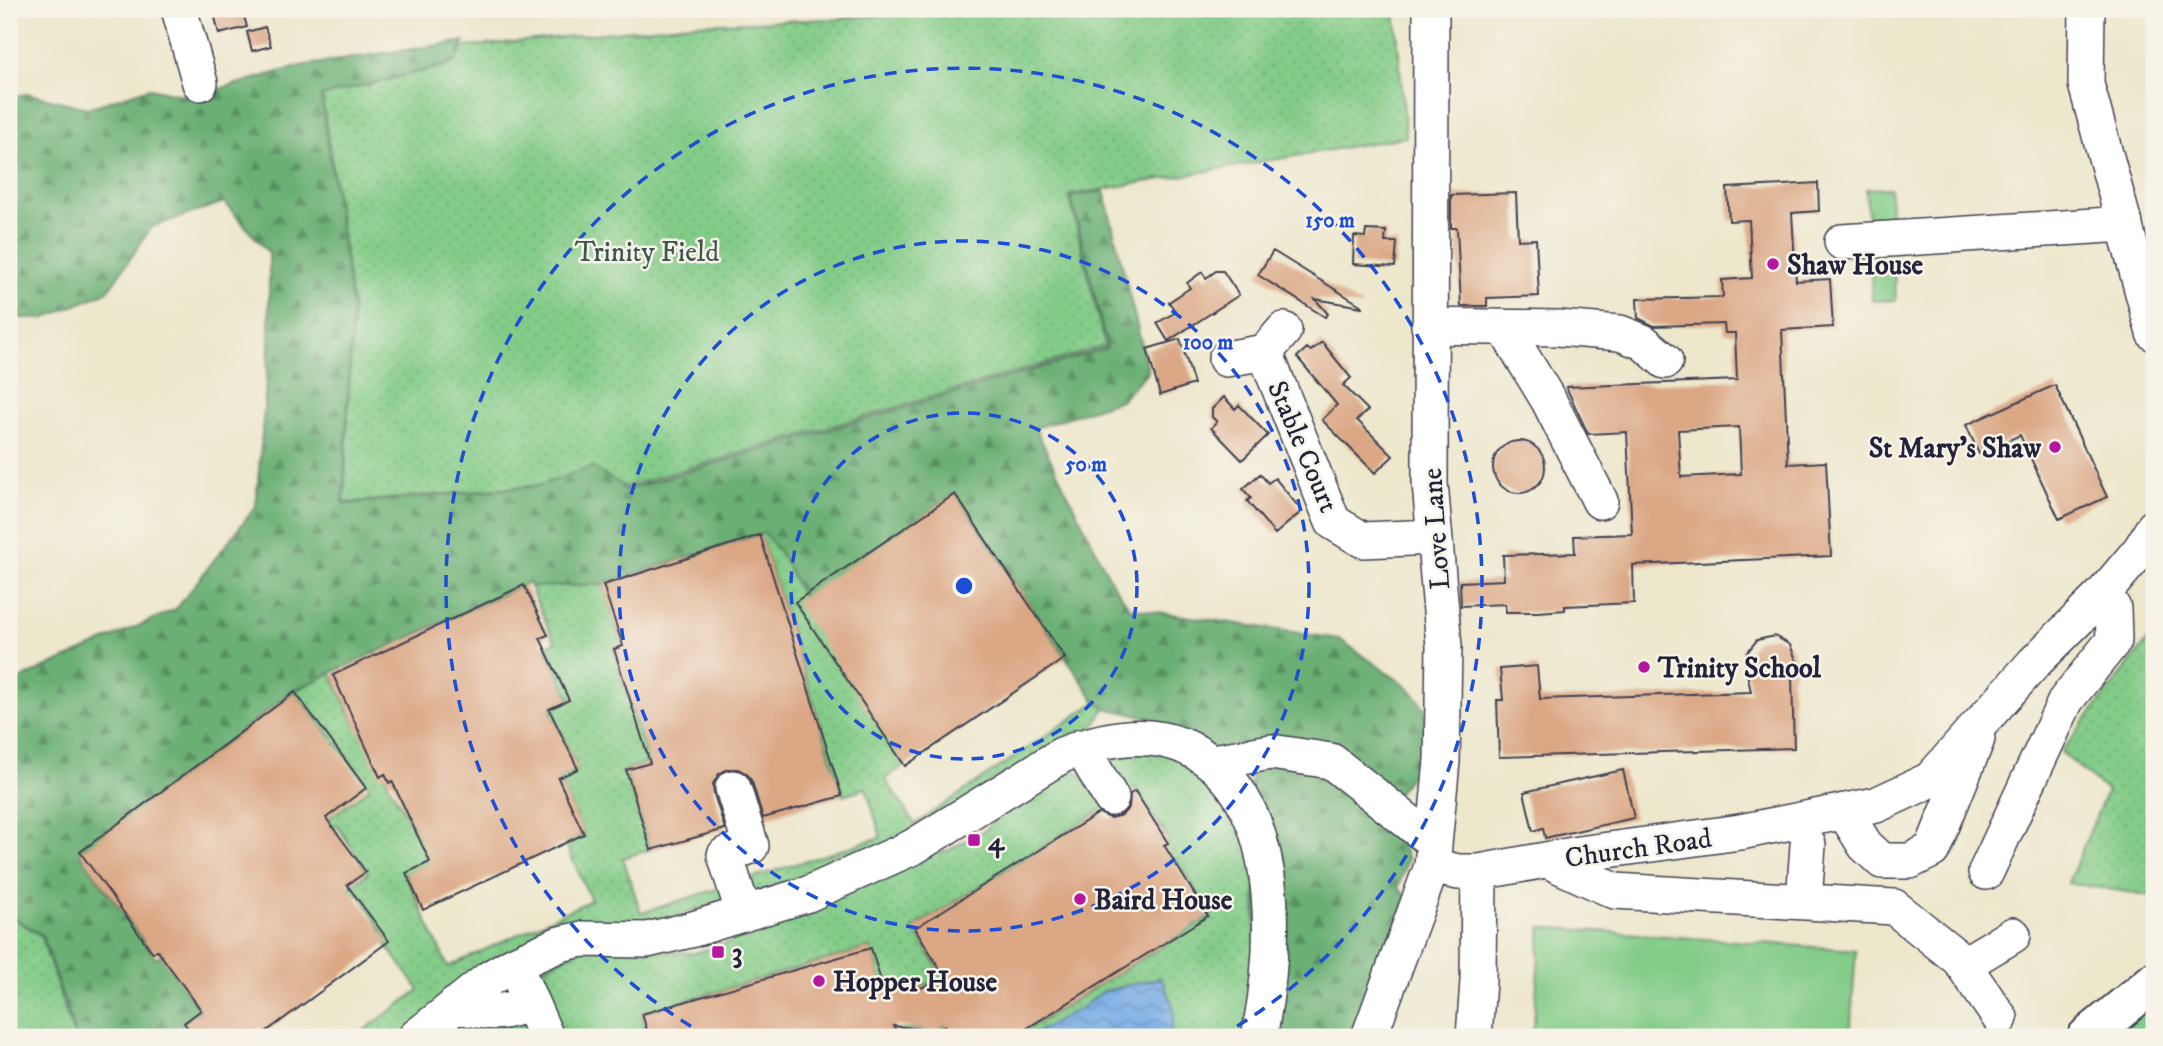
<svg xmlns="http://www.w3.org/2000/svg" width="2163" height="1046" font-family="'IM FELL DW Pica',serif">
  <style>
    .grass { fill: url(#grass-tufts); stroke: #527762; stroke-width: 2 }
    .forest { fill: url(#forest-firs); stroke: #466958; stroke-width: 2 }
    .park { fill: url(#park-dots); stroke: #527762; stroke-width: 2 }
    .garden { fill: #83cc88; stroke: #527762; stroke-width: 2 }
    .water { fill: url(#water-waves); stroke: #4e6890; stroke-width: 2 }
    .building { fill: #dba785; fill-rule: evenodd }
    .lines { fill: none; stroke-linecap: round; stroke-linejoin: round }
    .minor-casing { stroke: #404051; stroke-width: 38 }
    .highway-casing { stroke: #404051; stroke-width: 42 }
    .minor { stroke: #fff; stroke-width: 35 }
    .highway { stroke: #fff; stroke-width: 38 }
    .ring { fill: none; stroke: #1d4ed8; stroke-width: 3.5; stroke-dasharray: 12 9 }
    .poi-dot { fill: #b5179e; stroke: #f7f3e8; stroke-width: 2.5 }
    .labels { text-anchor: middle; stroke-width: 5; stroke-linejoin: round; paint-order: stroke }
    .park-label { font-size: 28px; fill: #3f5552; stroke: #f7f3e8 }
    .poi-label { font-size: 28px; font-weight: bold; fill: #22223b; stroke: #f7f3e8; text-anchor: start }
    .street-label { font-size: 28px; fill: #22223b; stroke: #f7f3e8 }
    .centre { fill: #1d4ed8; stroke: #f7f3e8; stroke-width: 3.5 }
    .ring-label { font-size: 21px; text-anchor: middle; font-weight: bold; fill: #1d4ed8; stroke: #f7f3e8; stroke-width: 5; stroke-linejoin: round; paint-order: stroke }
  </style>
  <defs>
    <pattern id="grass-tufts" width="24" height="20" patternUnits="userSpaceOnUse" patternTransform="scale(1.75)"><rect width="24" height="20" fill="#83cc88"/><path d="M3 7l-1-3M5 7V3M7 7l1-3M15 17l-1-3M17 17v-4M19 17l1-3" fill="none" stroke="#71af76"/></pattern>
    <pattern id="forest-firs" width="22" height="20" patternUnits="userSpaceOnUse" patternTransform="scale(1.75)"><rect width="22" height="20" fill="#6ab074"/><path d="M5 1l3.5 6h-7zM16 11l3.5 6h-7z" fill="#578f60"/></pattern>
    <pattern id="park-dots" width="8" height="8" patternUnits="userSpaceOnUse" patternTransform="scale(1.75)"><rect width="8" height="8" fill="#83cc88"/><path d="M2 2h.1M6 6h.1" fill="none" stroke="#71af76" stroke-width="1.8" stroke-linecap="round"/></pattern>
    <pattern id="water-waves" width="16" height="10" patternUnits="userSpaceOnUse" patternTransform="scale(1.75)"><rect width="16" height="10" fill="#79ade6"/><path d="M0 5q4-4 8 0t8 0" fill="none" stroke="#638cbc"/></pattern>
  </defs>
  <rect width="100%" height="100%" fill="#f7f3e8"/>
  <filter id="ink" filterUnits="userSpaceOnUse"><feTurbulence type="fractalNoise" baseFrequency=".0143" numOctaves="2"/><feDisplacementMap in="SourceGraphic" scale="14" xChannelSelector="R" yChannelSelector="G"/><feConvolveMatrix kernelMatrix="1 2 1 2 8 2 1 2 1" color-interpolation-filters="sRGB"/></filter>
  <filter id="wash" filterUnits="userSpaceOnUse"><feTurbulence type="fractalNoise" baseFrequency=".00686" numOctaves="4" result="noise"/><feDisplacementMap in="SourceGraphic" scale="28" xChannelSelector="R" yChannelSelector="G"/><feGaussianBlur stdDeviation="1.57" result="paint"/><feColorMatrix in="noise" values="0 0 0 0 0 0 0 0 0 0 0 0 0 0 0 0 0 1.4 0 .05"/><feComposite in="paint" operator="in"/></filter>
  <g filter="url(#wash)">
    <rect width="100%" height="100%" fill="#ede7cc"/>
    <path class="grass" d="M 2154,1000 L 2154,1028 L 2142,1037 L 2110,1037 Z"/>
    <path class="forest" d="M 465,41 L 454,63 L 321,96 L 352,309 L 343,504 L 540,486 L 549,354 L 608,465 L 624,490 L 1107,348 L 1071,196 L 1104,191 L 1148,371 L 1121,400 L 1035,428 L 1112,583 L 1130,608 L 1339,639 L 1409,688 L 1425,708 L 1425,758 L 1390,802 L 1332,757 L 1214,757 L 1154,733 L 1154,719 L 1105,708 L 1096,702 L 955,494 L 804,599 L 783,558 L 765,533 L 603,584 L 530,587 L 528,583 L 298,688 L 80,854 L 156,958 L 162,954 L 200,1011 L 185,1023 L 195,1037 L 76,1037 L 42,935 L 9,915 L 9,726 L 18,680 L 176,609 L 256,506 L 269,348 L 269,253 L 224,202 L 152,227 L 107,292 L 43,319 L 9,317 L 9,96 L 30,94 L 88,108 L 150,88 L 191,97 L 300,66 Z
      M 1329,763 L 1402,845 L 1408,859 L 1398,888 L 1407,897 L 1371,992 L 1350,1037 L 1264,1037 L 1250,785 L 1252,774 L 1259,764 Z"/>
    <path class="park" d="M 937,9 L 1395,9 L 1406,137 L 1069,195 L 1105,346 L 625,487 L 592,467 L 540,485 L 344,503 L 353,309 L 322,96 L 454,64 L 464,47 L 692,24 L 838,19 Z
      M 765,533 L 783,558 L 804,600 L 905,765 L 885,779 L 915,824 L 1096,702 L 1105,708 L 1094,726 L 913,846 L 604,937 L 414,1037 L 355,1037 L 419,990 L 385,943 L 388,940 L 359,893 L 352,897 L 346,890 L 368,873 L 337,825 L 312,843 L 306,835 L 370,788 L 295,691 L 331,673 L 355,725 L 359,724 L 389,785 L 433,861 L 405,874 L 448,967 L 591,900 L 565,843 L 584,834 L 558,778 L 578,769 L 550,709 L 570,699 L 546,647 L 555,642 L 530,587 L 603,585 L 622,646 L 613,649 L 648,762 L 625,770 L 651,849 L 623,858 L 641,913 L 881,837 L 866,788 L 843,795 L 760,535 Z
      M 2154,632 L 2154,896 L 2068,883 L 2107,791 L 2061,752 Z
      M 1150,746 L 1200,759 L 1255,847 L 1255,1037 L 1015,1037 L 1211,916 L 1177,860 L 1146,879 L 1136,864 L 1170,842 L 1136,788 L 1118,799 L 1098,765 Z
      M 1063,757 L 1109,805 L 913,928 L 945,978 L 920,987 L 906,988 L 905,994 L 889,1007 L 871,947 L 642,1013 L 648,1037 L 419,1037 L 561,946 L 695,953 L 733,941 L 747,934 L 768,909 L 914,849 L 939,853 L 949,850 L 987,829 L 998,817 L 1014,787 Z
      M 9,916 L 41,936 L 74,1037 L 9,1037 Z
      M 945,1025 L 952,1037 L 898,1037 L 896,1032 C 913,1026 929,1034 945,1025 Z"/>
    <path class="garden" d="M 1890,188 L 1891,218 L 1868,219 L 1866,189 Z
      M 1894,270 L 1896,300 L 1872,301 L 1871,271 Z
      M 1541,927 L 1856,950 L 1850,1037 L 1533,1037 Z"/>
    <path class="water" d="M 1161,978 C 1171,998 1179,1013 1169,1035 L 1152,1037 L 1029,1037 L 1081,1008 L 1104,991 Z"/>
    <g id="blocks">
      <path class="building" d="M 213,9 L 242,9 L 247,27 L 219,34 Z
        M 265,27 L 271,46 L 252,51 L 247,32 Z
        M 1818,183 L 1819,211 L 1792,213 L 1796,281 L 1830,279 L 1833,327 L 1782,330 L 1788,464 L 1826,462 L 1831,556 L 1633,565 L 1634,603 L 1565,606 L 1565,610 L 1538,612 L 1506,612 L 1505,604 L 1461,606 L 1460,582 L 1504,580 L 1503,555 L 1575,553 L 1574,536 L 1632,534 L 1627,432 L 1588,434 L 1566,387 L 1737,380 L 1735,333 L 1725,333 L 1724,324 L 1654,326 L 1638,318 L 1637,299 L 1723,297 L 1722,280 L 1752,278 L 1749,220 L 1729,221 L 1727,188 ZM 1739,427 L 1741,474 L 1681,477 L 1678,430 Z
        M 1516,193 L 1518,240 L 1536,239 L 1539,296 L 1487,298 L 1487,306 L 1461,306 L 1457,228 L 1451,228 L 1451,195 Z
        M 1366,230 L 1386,231 L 1385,242 L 1397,242 L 1395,267 L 1353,264 L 1354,236 L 1365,237 Z
        M 1273,251 L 1362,306 L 1362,307 L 1315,299 L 1328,314 L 1325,317 L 1258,275 Z
        M 1216,271 L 1223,271 L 1239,295 L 1168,341 L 1157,323 L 1176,312 L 1169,302 L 1190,288 L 1187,283 L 1202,272 L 1206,278 Z
        M 1180,339 L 1194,384 L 1160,395 L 1147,349 Z
        M 1322,342 L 1351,378 L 1343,385 L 1368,410 L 1357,420 L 1393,456 L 1375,473 L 1322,420 L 1337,405 L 1297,357 L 1307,348 L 1311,351 Z
        M 2055,385 L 2107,497 L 2059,519 L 2020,435 L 1979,454 L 1966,425 Z
        M 1224,397 L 1235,409 L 1239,405 L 1268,435 L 1242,460 L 1211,428 L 1217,422 L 1212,417 L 1212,409 Z
        M1493 467a26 26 0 1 1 52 0a26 26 0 1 1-52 0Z
        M 1260,474 L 1268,483 L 1275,478 L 1302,511 L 1275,534 L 1247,501 L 1251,498 L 1243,489 Z
        M 955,494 L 1065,658 L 905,766 L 795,602 Z
        M 760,535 L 842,796 L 763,818 L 752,782 L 747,774 L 738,769 L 728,769 L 719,774 L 713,784 L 714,794 L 725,829 L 651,850 L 626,770 L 650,763 L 614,649 L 623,646 L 603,585 Z
        M 524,585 L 548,635 L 540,638 L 569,700 L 549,709 L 578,769 L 558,778 L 584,834 L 423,910 L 406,873 L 430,862 L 392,781 L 389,783 L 385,774 L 380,777 L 333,675 Z
        M 1775,636 L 1790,645 L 1797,662 L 1792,678 L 1794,748 L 1499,757 L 1497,700 L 1503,700 L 1500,669 L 1537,666 L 1540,699 L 1751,692 L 1745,663 L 1746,654 L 1757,640 Z
        M 295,692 L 366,788 L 326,818 L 366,872 L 347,885 L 389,941 L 259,1037 L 195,1037 L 184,1023 L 201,1010 L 157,950 L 153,953 L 80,852 Z
        M 1623,770 L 1634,818 L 1545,838 L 1543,828 L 1533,831 L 1524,792 Z
        M 1135,791 L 1168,843 L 1164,845 L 1208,916 L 1013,1037 L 953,1037 L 945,1025 L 935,1031 L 894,1026 L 897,1037 L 649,1037 L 642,1014 L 871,948 L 884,991 L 920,988 L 946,979 L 915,928 L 1099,813 L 1110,818 L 1122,815 L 1129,807 L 1130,794 Z"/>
    </g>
  </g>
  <g filter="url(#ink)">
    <use href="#blocks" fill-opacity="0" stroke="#404051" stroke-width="2"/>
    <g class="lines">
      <defs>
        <path id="minor" d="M 179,9 L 200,83
          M 2087,9 L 2086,84 L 2154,333
          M 1842,242 L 2125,224
          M 1429,326 L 1558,328 L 1620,333 L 1643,342 L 1665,361
          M 1504,327 L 1549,401 L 1600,501
          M 1265,352 L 1333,522 L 1363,540 L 1434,537
          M 1226,359 L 1265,352 L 1284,330
          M 1081,747 L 1111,798
          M 1213,762 L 1271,752 L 1331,761 L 1434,842
          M 733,788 L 751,846 L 725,855 L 744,914
          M 1844,811 L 1865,845 L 1882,861 L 1910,861 L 1932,850 L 1977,739
          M 1547,860 L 1615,891 L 1894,907 L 1959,959 L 2000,1018
          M 1432,866 L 1458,872 L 1479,872 L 1579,854 L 1740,832 L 1876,805 L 1930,780 L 2034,663 L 2103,594 L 2141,549 L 2154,527
          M 1986,872 L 2066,700 L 2114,640 L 2113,608 L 2103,594
          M 1804,902 L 1808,845
          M 514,964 L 546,1037
          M 1963,965 L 2013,935
          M 455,1005 C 490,1013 497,1016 531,1003
          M 416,1037 L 490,978 L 514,964 L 560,944 L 582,939 L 647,940 L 690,930 L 808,894 L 913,847 L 1062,755 C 1100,739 1142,730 1181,745 C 1287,788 1277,946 1259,1037
          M 1369,1037 L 1432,866 L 1442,761 L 1444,646 L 1430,483 L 1431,9
          M 1474,1037 L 1478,981 L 1479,872"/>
        <path id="highway" d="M 2087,1037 L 2154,982"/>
      </defs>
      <use href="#minor" class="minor-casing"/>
      <use href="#highway" class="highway-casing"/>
      <use href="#minor" class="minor"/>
      <use href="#highway" class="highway"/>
    </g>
  </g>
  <g class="ring">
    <circle cx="964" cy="586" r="173"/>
    <circle cx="964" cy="586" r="345"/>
    <path d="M709 1037A518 518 0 1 1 1219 1037"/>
  </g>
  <g class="poi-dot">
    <circle cx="1773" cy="264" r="7"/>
    <circle cx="2055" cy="447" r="7"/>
    <circle cx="1644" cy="667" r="7"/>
    <rect x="967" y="833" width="14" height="14" rx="3.5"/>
    <circle cx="1080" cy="899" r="7"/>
    <rect x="711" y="945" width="14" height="14" rx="3.5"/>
    <circle cx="819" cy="981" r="7"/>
  </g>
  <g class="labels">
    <g class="park-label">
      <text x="647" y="261">Trinity Field</text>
    </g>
    <g class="poi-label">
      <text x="1787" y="274">Shaw House</text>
      <text x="2041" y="457" text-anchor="end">St Mary's Shaw</text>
      <text x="1658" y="677">Trinity School</text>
      <text x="988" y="850">4</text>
      <text x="1094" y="909">Baird House</text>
      <text x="732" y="962">3</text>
      <text x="833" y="991">Hopper House</text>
    </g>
    <g class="street-label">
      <text transform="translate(1304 446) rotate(67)" y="10">Stable Court</text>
      <text transform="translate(1435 529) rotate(-94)" y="10">Love Lane</text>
      <text transform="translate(1638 847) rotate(-8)" y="10">Church Road</text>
    </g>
  </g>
  <circle cx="964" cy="586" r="10" class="centre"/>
  <g class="ring-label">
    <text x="1330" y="227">150 m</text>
    <text x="1208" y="349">100 m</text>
    <text x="1086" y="471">50 m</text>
  </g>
  <rect width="2163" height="1046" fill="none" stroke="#f7f3e8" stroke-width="35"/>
</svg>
